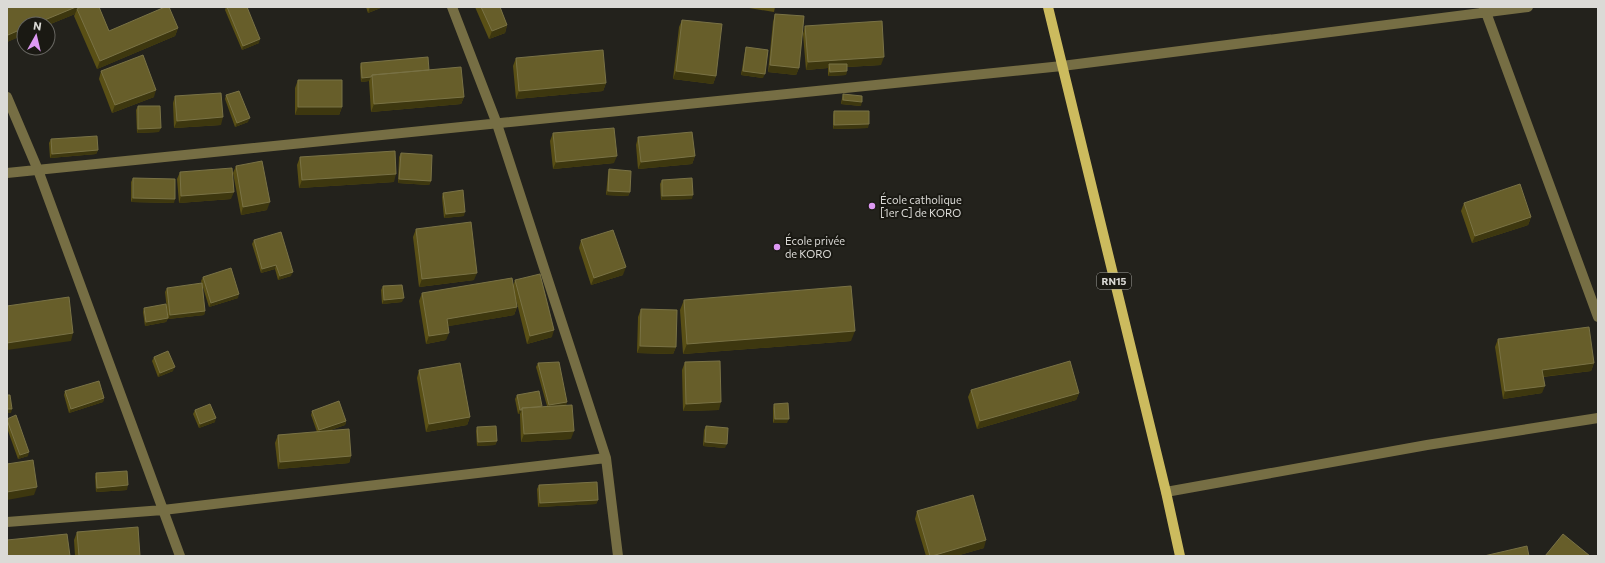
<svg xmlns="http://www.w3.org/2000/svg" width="1605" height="563" font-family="Commissioner,sans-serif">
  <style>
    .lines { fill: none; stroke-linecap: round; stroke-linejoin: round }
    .minor { stroke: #766e44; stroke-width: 10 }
    .major { stroke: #ccbb5e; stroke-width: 10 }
    .wall { fill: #594f15 }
    .shaded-wall { fill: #3d370f }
    .building { fill: #675e2a; stroke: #797245 }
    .poi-dot { fill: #dd99f3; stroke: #1a1913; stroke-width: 1.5 }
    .labels { text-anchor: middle; stroke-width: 4; stroke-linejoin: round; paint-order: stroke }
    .shield { fill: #1a1913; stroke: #a1a09c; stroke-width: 1 }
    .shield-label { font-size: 10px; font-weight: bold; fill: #dbdad6 }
    .poi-label { font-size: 11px; fill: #dbdad6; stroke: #1a1913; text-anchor: start }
  </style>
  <rect width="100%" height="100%" fill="#23221c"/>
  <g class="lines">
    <path class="minor" d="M 452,7 L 497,124 L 606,458 L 618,556
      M 1484,7 L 1598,317
      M 7,97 L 38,170 L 180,556
      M 7,173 L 1062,66 L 1528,7
      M 1166,492 L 1427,445 L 1598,418
      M 7,522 L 163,510 L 606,458"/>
    <path class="major" d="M 1048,7 L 1166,492 L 1180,556"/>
  </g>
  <path class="wall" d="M 7,7 L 99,7 L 109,31 L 178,28 L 175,36 L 97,69 L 74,16 L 75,14 L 48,25 L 48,24 L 7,42 Z
    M 226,7 L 247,7 L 259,43 L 242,50 L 225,10 Z
    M 366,7 L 383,7 L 368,13 Z
    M 475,7 L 500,7 L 507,25 L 505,33 L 489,39 Z
    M 743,7 L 775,7 L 774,12 Z
    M 775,14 L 799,68 L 796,75 L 768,72 L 773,22 Z
    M 682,20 L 716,76 L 713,84 L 673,79 L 679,27 Z
    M 805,26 L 881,65 L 847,67 L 846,75 L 828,76 L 828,68 L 806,70 L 803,34 Z
    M 746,47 L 763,78 L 741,75 L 745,51 Z
    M 516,58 L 606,83 L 603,91 L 516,99 L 513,66 Z
    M 361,63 L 429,70 L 464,97 L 461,104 L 371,112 L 369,81 L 361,82 L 360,67 Z
    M 101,71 L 154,97 L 112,113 L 99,79 Z
    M 298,80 L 342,107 L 339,115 L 295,115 L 295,88 Z
    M 843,94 L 861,106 L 841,104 L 842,98 Z
    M 226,95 L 248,122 L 235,127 L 225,99 Z
    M 175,96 L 221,125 L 174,128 L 173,103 Z
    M 138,106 L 159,132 L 137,133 L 136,110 Z
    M 834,111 L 868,128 L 833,129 L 833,115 Z
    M 553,133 L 614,163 L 553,169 L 550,141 Z
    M 638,137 L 695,156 L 692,164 L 638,169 L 636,145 Z
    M 51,139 L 98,150 L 96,154 L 50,158 L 49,143 Z
    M 401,153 L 431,181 L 429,185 L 398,183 L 399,157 Z
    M 300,157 L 394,182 L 299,188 L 297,165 Z
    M 236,166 L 267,210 L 241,215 L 233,173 Z
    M 609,169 L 630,192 L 628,196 L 606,195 L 608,173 Z
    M 180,172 L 231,199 L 179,203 L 177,179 Z
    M 133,178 L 174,203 L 131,202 L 131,182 Z
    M 662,180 L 692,199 L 661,200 L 660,184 Z
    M 443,193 L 464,216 L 444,218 L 442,197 Z
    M 1464,203 L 1531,217 L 1528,225 L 1472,243 L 1461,211 Z
    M 416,229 L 474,280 L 419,287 L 413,237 Z
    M 254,240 L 291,276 L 278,280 L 275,269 L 261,273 L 252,244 Z
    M 581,240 L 623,275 L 591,285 L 579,248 Z
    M 203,277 L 238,298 L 209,307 L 201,281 Z
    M 515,280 L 552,337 L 527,344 L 516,299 L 517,307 L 514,315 L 448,326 L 446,340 L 426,344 L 419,301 L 422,293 L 513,286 Z
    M 383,286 L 402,302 L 382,304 L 381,290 Z
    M 167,288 L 205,311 L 204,315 L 168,319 L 165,292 Z
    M 684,300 L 851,341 L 683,354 L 680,310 Z
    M 144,308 L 168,318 L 166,322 L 145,326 L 143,312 Z
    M 641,309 L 676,347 L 673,354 L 637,353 L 638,317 Z
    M 1498,339 L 1594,363 L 1591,371 L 1543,377 L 1542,393 L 1503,399 L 1495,347 Z
    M 154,357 L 173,371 L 158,377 L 152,361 Z
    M 685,362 L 719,410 L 683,411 L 682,370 Z
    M 538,363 L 566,405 L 571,439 L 521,442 L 520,415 L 520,414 L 518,414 L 515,399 L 517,395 L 542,407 L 547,406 L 536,367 Z
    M 419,370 L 470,417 L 467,425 L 426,432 L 417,378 Z
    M 971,390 L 1079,393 L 1076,400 L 977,429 L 968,397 Z
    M 65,391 L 104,398 L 103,402 L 69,413 L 64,395 Z
    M 774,404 L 787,423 L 773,423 L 773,408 Z
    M 195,410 L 215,422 L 199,428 L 193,414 Z
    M 312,411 L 346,421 L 345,425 L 328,431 L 351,456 L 349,463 L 278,469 L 275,443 L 278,435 L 317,432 L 311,415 Z
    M 7,419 L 28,456 L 18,459 L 7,428 Z
    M 706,426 L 725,448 L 703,446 L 704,430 Z
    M 477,427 L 497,441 L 495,445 L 477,446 L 476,431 Z
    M 96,473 L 127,490 L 96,492 L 95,477 Z
    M 539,485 L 598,500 L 596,504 L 538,507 L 537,489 Z
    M 917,511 L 984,548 L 956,556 L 926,556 L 915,519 Z
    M 77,532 L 140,556 L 75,556 L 74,540 Z"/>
  <path class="shaded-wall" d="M 76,7 L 92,7 L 77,9 L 75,14 L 48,25 L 48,24 L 35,24 Z
    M 370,7 L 383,7 L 368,13 Z
    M 507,25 L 505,33 L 489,39 L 492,31 Z
    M 24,28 L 24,35 L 7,42 L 7,38 L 8,35 Z
    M 178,28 L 175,36 L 97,69 L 100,61 Z
    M 260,39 L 259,43 L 242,50 L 243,46 Z
    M 884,57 L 881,65 L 829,68 L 829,64 L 828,68 L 806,70 L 808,62 Z
    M 770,65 L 799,68 L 796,75 L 768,72 Z
    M 676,71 L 716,76 L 713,84 L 673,79 Z
    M 743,71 L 765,74 L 763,78 L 741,75 Z
    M 847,71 L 846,75 L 828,76 L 830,72 Z
    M 371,77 L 369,81 L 361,82 L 362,78 Z
    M 606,83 L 603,91 L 516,99 L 519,91 Z
    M 156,90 L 154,97 L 112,113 L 115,105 Z
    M 464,97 L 461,104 L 371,112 L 374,104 Z
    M 843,100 L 862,102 L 861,106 L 841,104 Z
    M 298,107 L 342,107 L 339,115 L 295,115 Z
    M 223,117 L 221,125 L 174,128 L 177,121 Z
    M 250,118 L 248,122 L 235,127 L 237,123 Z
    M 869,124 L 868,128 L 833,129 L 834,125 Z
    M 161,128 L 159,132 L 137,133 L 138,129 Z
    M 98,150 L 96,154 L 50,158 L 52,154 Z
    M 617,156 L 614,163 L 553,169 L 556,162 Z
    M 695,156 L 692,164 L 638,169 L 641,162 Z
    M 396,174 L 394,182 L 299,188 L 302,180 Z
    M 399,179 L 431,181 L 429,185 L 398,183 Z
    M 608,191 L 630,192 L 628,196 L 606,195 Z
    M 234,192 L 231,199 L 179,203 L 181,196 Z
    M 693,195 L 692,199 L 661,200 L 662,196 Z
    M 133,198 L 175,199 L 174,203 L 131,202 Z
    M 270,202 L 267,210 L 241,215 L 243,207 Z
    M 465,212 L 464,216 L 444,218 L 446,214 Z
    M 1531,217 L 1528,225 L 1472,243 L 1475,236 Z
    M 276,265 L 275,269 L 261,273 L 262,269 Z
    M 626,267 L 623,275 L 591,285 L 594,278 Z
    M 293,272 L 291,276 L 278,280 L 280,276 Z
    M 477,273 L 474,280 L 419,287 L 422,279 Z
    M 239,294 L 238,298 L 209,307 L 211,303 Z
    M 404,298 L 402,302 L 382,304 L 384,300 Z
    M 517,307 L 514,315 L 444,327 L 447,319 Z
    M 205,311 L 204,315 L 168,319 L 170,315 Z
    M 168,318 L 166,322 L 145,326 L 146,322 Z
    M 554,330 L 552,337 L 527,344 L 530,336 Z
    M 855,331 L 851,341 L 683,354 L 687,344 Z
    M 73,333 L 71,341 L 7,350 L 7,343 Z
    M 449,333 L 446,340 L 426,344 L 429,336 Z
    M 640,346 L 676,347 L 673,354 L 637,353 Z
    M 1594,363 L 1591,371 L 1540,377 L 1542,370 Z
    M 175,367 L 173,371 L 158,377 L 160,373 Z
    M 1545,386 L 1542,393 L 1503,399 L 1505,391 Z
    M 1079,393 L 1076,400 L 977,429 L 980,421 Z
    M 104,398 L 103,402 L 69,413 L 71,409 Z
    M 567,402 L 566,406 L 547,409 L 549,405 Z
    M 721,402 L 719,410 L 683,411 L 686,404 Z
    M 7,409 L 12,409 L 11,413 L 7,413 Z
    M 520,410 L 522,410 L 520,414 L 518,414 Z
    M 470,417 L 467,425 L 426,432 L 429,424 Z
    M 216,418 L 215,422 L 199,428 L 200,424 Z
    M 775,419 L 789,419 L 787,423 L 773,423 Z
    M 346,421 L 345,425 L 318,434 L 319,430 Z
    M 574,431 L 571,439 L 521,442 L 524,434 Z
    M 497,441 L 495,445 L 477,446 L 478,442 Z
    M 705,442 L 727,444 L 725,448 L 703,446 Z
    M 29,452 L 28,456 L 18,459 L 20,455 Z
    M 351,456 L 349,463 L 278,469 L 280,462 Z
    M 128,485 L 127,490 L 96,492 L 97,488 Z
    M 37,487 L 34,495 L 7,500 L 7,492 Z
    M 598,500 L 596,504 L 538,507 L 540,503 Z
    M 986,540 L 984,548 L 956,556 L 932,556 Z"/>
  <path class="building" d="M 7,7 L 76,7 L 35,24 L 24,24 L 24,28 L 8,35 L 7,32 Z
    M 81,7 L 99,7 L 109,31 L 165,7 L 169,7 L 178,28 L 100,61 L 77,9 Z
    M 227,7 L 247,7 L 260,39 L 243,46 Z
    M 481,7 L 500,7 L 507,25 L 492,31 Z
    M 775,14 L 804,16 L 799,68 L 770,65 Z
    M 682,20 L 722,24 L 716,76 L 676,71 Z
    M 882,21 L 884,57 L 808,62 L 805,26 Z
    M 746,47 L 768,50 L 765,74 L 743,71 Z
    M 603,50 L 606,83 L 519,91 L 516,58 Z
    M 143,55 L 156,90 L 115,105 L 101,71 Z
    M 428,57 L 429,70 L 372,75 L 371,77 L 362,78 L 361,63 Z
    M 829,64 L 847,64 L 847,71 L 830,72 Z
    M 461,67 L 464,97 L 374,104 L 372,75 Z
    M 298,80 L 342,80 L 342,107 L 298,107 Z
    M 239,91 L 250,118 L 237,123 L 226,95 Z
    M 221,93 L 223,117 L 177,121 L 175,96 Z
    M 843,94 L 862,96 L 862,102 L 843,100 Z
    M 138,106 L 160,106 L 161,128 L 138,129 Z
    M 834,111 L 869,111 L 869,124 L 834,125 Z
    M 614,128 L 617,156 L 556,162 L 553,133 Z
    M 692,132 L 695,156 L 641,162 L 638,137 Z
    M 97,136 L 98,150 L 52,154 L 51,139 Z
    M 395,151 L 396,174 L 302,180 L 300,157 Z
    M 401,153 L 432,155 L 431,181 L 399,179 Z
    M 262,161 L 270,202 L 243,207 L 236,166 Z
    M 232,168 L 234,192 L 181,196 L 180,172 Z
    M 609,169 L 631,171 L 630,192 L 608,191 Z
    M 133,178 L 175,179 L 175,199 L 133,198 Z
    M 692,178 L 693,195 L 662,196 L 662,180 Z
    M 1520,184 L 1531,217 L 1475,236 L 1464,203 Z
    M 463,190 L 465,212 L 446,214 L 443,193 Z
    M 471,222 L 477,273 L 422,279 L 416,229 Z
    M 613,230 L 626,267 L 594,278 L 581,240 Z
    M 281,232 L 293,272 L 280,276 L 276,265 L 262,269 L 254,240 Z
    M 231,268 L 239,294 L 211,303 L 203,277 Z
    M 540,274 L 554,330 L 530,336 L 515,280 Z
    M 512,278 L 517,307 L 447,319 L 449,333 L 429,336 L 422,293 Z
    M 202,283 L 205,311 L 170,315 L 167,288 Z
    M 402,285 L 404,298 L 384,300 L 383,286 Z
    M 851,286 L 855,331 L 687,344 L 684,300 Z
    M 69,297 L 73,333 L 7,343 L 7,306 Z
    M 166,304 L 168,318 L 146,322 L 144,308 Z
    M 641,309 L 677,310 L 676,347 L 640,346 Z
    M 1589,327 L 1594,363 L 1542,370 L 1545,386 L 1505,391 L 1498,339 Z
    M 168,351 L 175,367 L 160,373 L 154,357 Z
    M 720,361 L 721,402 L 686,404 L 685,362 Z
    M 1070,361 L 1079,393 L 980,421 L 971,390 Z
    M 559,362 L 567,402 L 549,405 L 538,363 Z
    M 460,363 L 470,417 L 429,424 L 419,370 Z
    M 99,381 L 104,398 L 71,409 L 65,391 Z
    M 539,391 L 542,406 L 536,407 L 522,408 L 522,410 L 520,410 L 517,395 Z
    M 7,395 L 10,395 L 12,409 L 7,409 Z
    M 339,401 L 346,421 L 319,430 L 312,411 Z
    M 788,403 L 789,419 L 775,419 L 774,404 Z
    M 210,404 L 216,418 L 200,424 L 195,410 Z
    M 572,405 L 574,431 L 524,434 L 522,408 Z
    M 16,415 L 29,452 L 20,455 L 7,420 L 7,419 Z
    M 496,426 L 497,441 L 478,442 L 477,427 Z
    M 706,426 L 728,428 L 727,444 L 705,442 Z
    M 349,429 L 351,456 L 280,462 L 278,435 Z
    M 33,460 L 37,487 L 7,492 L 7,464 Z
    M 127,471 L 128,485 L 97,488 L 96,473 Z
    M 597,482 L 598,500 L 540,503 L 539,485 Z
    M 973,495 L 986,540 L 932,556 L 930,556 L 917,511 Z
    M 138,527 L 140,556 L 79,556 L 77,532 Z
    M 67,534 L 70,556 L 7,556 L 7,540 Z
    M 1563,534 L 1590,556 L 1545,556 Z
    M 1527,546 L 1529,556 L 1484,556 Z"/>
  <g class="poi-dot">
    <circle cx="872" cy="206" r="4"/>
    <circle cx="777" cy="247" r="4"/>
  </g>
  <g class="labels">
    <rect class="shield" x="1097" y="273" width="34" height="16" rx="3"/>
    <g class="shield-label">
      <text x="1114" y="285">RN15</text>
    </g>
    <g class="poi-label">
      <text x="880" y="204">École catholique<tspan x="880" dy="13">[1er C] de KORO</tspan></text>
      <text x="785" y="245">École privée<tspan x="785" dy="13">de KORO</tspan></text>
    </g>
  </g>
  <rect width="1605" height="563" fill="none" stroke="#dbdad6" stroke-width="16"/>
  <g transform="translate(36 36) rotate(8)"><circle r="19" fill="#1a1913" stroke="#676661"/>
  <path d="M0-3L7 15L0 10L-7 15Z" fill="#dd99f3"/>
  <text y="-6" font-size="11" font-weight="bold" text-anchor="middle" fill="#dbdad6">N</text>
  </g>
</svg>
